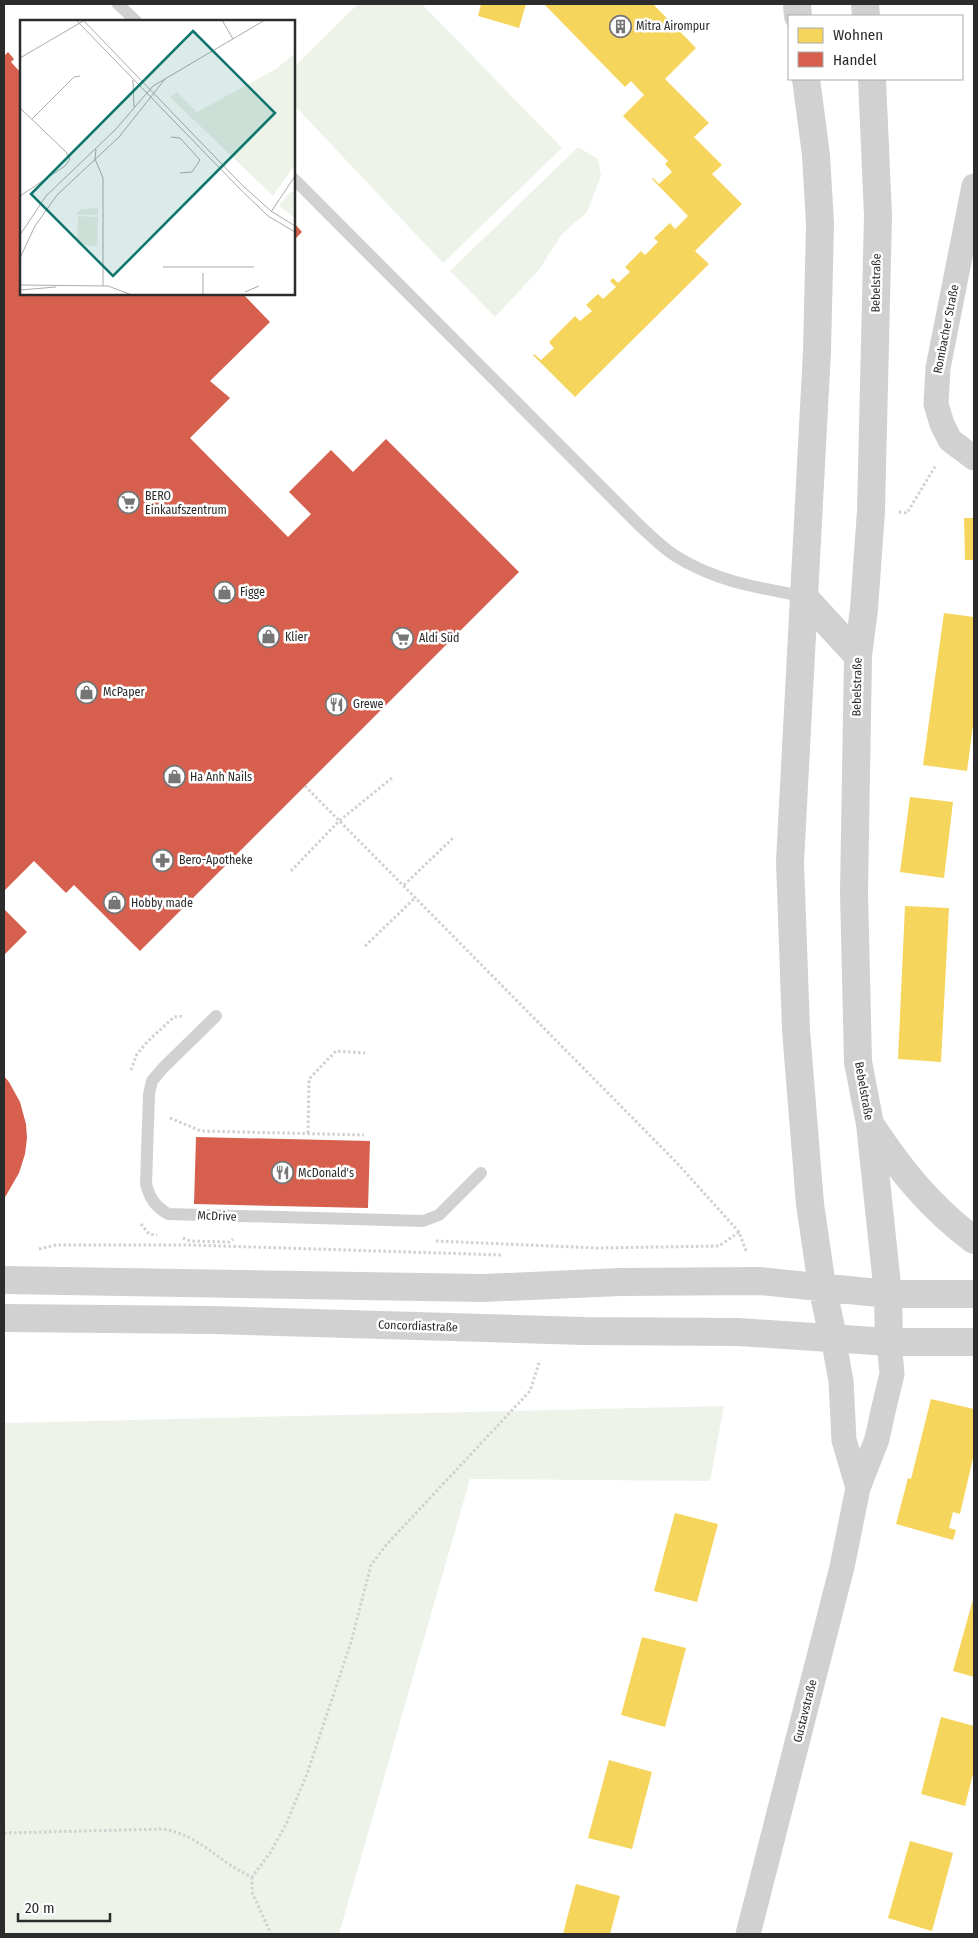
<svg xmlns="http://www.w3.org/2000/svg" width="978" height="1938" font-family="'Fira Sans Condensed',sans-serif">
  <style>
    .green { fill: #eef3ea }
    .homes { fill: #f6d55c }
    .shops { fill: #d6604d }
    .lines { fill: none; stroke-linecap: round; stroke-linejoin: round }
    .path { stroke: #d1d1d1; stroke-width: 3; stroke-dasharray: 2.5 2.5; stroke-linecap: butt }
    .service { stroke: #d1d1d1; stroke-width: 12 }
    .minor { stroke: #d1d1d1; stroke-width: 25 }
    .tertiary { stroke: #d1d1d1; stroke-width: 28 }
    .labels { text-anchor: middle; stroke-width: 5; stroke-linejoin: round; paint-order: stroke }
    .poi-label { font-size: 12px; fill: #2c2c2c; stroke: #fff; text-anchor: start }
    .street-label { font-size: 12px; fill: #2c2c2c; stroke: #fff }
    .inset-road { fill: none; stroke: #ababab; stroke-width: 1 }
    .view { fill: #0f766e; fill-opacity: 0.15; stroke: #0f766e; stroke-width: 2.5 }
    .inset-edge { fill: none; stroke: #2c2c2c; stroke-width: 2.5 }
  </style>
  <rect width="100%" height="100%" fill="#fff"/>
  <path class="green" d="M 358,4 L 422,4 L 562,148 L 443,263 L 294,105 L 294,67 Z
    M 578,147 L 598,159 L 601,176 L 587,212 L 562,234 L 539,270 L 495,317 L 450,271 Z
    M 724,1406 L 710,1481 L 470,1479 L 339,1934 L 4,1934 L 4,1423 Z"/>
  <path class="homes" d="M 481,4 L 526,4 L 519,28 L 478,16 Z
    M 544,4 L 653,4 L 696,48 L 665,79 L 709,123 L 694,137 L 722,165 L 712,174 L 742,204 L 695,251 L 709,264 L 575,397 L 533,355 L 534,354 L 541,360 L 554,348 L 549,342 L 575,316 L 580,321 L 592,311 L 586,305 L 598,294 L 603,299 L 616,287 L 610,281 L 613,278 L 618,283 L 630,272 L 625,267 L 641,251 L 645,255 L 658,242 L 654,238 L 670,223 L 675,229 L 688,216 L 652,179 L 653,178 L 659,184 L 672,172 L 665,164 L 668,161 L 623,116 L 644,95 L 631,81 L 625,87 Z
    M 964,518 L 974,518 L 974,560 L 965,560 Z
    M 944,613 L 974,617 L 974,718 L 967,771 L 923,765 Z
    M 910,797 L 953,802 L 944,878 L 900,872 Z
    M 905,906 L 949,908 L 941,1062 L 898,1059 Z
    M 931,1399 L 974,1409 L 974,1454 L 960,1514 L 953,1512 L 949,1528 L 956,1530 L 953,1540 L 896,1524 L 908,1478 L 911,1479 Z
    M 675,1513 L 718,1524 L 697,1602 L 654,1591 Z
    M 974,1596 L 974,1677 L 953,1671 Z
    M 642,1637 L 686,1648 L 665,1727 L 621,1715 Z
    M 941,1717 L 974,1726 L 974,1770 L 965,1806 L 921,1794 Z
    M 609,1760 L 652,1772 L 632,1849 L 588,1838 Z
    M 910,1841 L 953,1853 L 932,1931 L 888,1918 Z
    M 576,1884 L 620,1896 L 610,1934 L 563,1934 Z"/>
  <path class="shops" d="M 8,52 L 14,59 L 11,62 L 21,73 L 21,294 L 243,294 L 270,322 L 210,381 L 230,398 L 190,438 L 288,537 L 311,514 L 289,492 L 331,450 L 353,472 L 386,439 L 519,572 L 140,951 L 74,885 L 66,893 L 34,861 L 4,891 L 4,56 Z
    M 294,223 L 302,232 L 294,240 Z
    M 4,909 L 27,932 L 4,955 Z
    M 4,1076 L 9,1082 L 20,1102 L 26,1124 L 27,1138 L 25,1154 L 19,1173 L 4,1199 Z
    M 196,1137 L 370,1141 L 368,1208 L 194,1204 Z"/>
  <g class="lines">
    <path class="path" d="M 899,512 L 907,513 L 936,465
      M 305,786 L 677,1163 L 739,1232 L 746,1251
      M 291,871 L 339,821 L 392,778
      M 404,885 L 453,838
      M 365,946 L 416,897
      M 131,1070 L 137,1054 L 147,1042 L 174,1017 L 183,1016
      M 170,1118 L 201,1131 L 364,1135
      M 308,1133 L 309,1079 L 336,1051 L 365,1053
      M 141,1224 L 149,1234 L 157,1235
      M 183,1238 L 190,1241 L 229,1242 L 233,1239
      M 436,1241 L 597,1248 L 719,1246 L 739,1232
      M 39,1249 L 56,1245 L 190,1245 L 502,1255
      M 4,1833 L 163,1829 C 200,1835 218,1862 252,1877 L 270,1853 L 286,1824 L 307,1774 L 351,1642 L 371,1565 L 387,1544 L 530,1391 L 540,1360
      M 252,1877 L 252,1892 L 271,1934"/>
    <path class="service" d="M 118,4 L 136,21
      M 294,179 L 639,525 C 650,535 662,547 674,555 C 714,581 758,588 803,596
      M 216,1016 L 162,1069 L 152,1081 L 149,1094 L 146,1184 C 150,1199 155,1206 168,1214 L 423,1221 L 439,1215 L 481,1173"/>
    <path class="minor" d="M 974,186 L 938,368 L 936,404 L 942,424 L 950,440 L 974,458
      M 833,1337 L 841,1381 L 844,1440 L 858,1488
      M 748,1934 L 842,1567 L 858,1488 L 877,1439 L 884,1407 L 892,1374 L 889,1342"/>
    <path class="tertiary" d="M 797,4 L 798,16
      M 865,4 L 866,16
      M 806,79 L 816,155 L 820,224 L 817,351 L 790,862 L 796,1030 L 810,1204 L 822,1286 L 833,1337
      M 872,79 L 878,216 L 871,511 L 864,609 L 858,656 L 854,892 L 858,1062 L 870,1124 L 888,1294 L 889,1342
      M 803,596 L 858,656
      M 872,1127 C 901,1171 931,1208 974,1240
      M 4,1280 L 483,1288 L 620,1282 L 759,1281 L 888,1294 L 974,1294
      M 4,1318 L 213,1320 L 584,1331 L 738,1332 L 889,1342 L 974,1342"/>
  </g>
  <defs>
    <symbol id="building-ring" viewBox="-11 -11 22 22"><circle r="9.5" fill="#fff" stroke="#767676" stroke-width="1.5"/><path d="M-4-6H4V6H1V3H-1V6H-4ZM-2.5-4.3h1.7v1.8h-1.7ZM.8-4.3h1.7v1.8H.8ZM-2.5-1h1.7V.8h-1.7ZM.8-1h1.7V.8H.8Z" fill="#767676"/></symbol>
    <symbol id="supermarket-ring" viewBox="-11 -11 22 22"><circle r="9.5" fill="#fff" stroke="#767676" stroke-width="1.5"/><path d="M-6-5.5h2.5l.6 2H6L4.5 2H-2.5L-4.4-4H-6ZM-1.5 3.2a1.3 1.3 0 1 0 .1 0ZM3 3.2a1.3 1.3 0 1 0 .1 0Z" fill="#767676"/></symbol>
    <symbol id="shop-ring" viewBox="-11 -11 22 22"><circle r="9.5" fill="#fff" stroke="#767676" stroke-width="1.5"/><path d="M-5-2.5h2.3a2.7 3.5 0 0 1 5.4 0H5L5.5 6h-11ZM-1.5-2.5h3a1.5 2.3 0 0 0-3 0Z" fill="#767676"/></symbol>
    <symbol id="restaurant-ring" viewBox="-11 -11 22 22"><circle r="9.5" fill="#fff" stroke="#767676" stroke-width="1.5"/><path d="M-5-6h1v4h1v-4h1v4h1v-4h1v5L-1.5 .5V6h-2V.5L-5-1ZM5-6V6H3V1.5H1.5Q1.5-4 5-6Z" fill="#767676"/></symbol>
    <symbol id="pharmacy-ring" viewBox="-11 -11 22 22"><circle r="9.5" fill="#fff" stroke="#767676" stroke-width="1.5"/><path d="M-2-6h4v4h4v4h-4v4h-4v-4h-4v-4h4Z" fill="#767676"/></symbol>
  </defs>
  <g fill-rule="evenodd">
    <use href="#building-ring" x="608" y="14" width="25" height="25"/>
    <use href="#supermarket-ring" x="116" y="490" width="25" height="25"/>
    <use href="#shop-ring" x="212" y="580" width="25" height="25"/>
    <use href="#shop-ring" x="256" y="624" width="25" height="25"/>
    <use href="#supermarket-ring" x="390" y="626" width="25" height="25"/>
    <use href="#shop-ring" x="74" y="680" width="25" height="25"/>
    <use href="#restaurant-ring" x="324" y="692" width="25" height="25"/>
    <use href="#shop-ring" x="162" y="764" width="25" height="25"/>
    <use href="#pharmacy-ring" x="150" y="848" width="25" height="25"/>
    <use href="#shop-ring" x="102" y="890" width="25" height="25"/>
    <use href="#restaurant-ring" x="270" y="1160" width="25" height="25"/>
  </g>
  <g class="labels">
    <g class="poi-label">
      <text x="636" y="30">Mitra Airompur</text>
      <text x="145" y="500">BERO<tspan x="145" dy="14">Einkaufszentrum</tspan></text>
      <text x="240" y="596">Figge</text>
      <text x="285" y="641">Klier</text>
      <text x="419" y="642">Aldi Süd</text>
      <text x="103" y="696">McPaper</text>
      <text x="353" y="708">Grewe</text>
      <text x="190" y="781">Ha Anh Nails</text>
      <text x="179" y="864">Bero-Apotheke</text>
      <text x="131" y="907">Hobby made</text>
      <text x="298" y="1177">McDonald's</text>
    </g>
    <g class="street-label">
      <text transform="translate(876 283) rotate(-89)" y="4">Bebelstraße</text>
      <text transform="translate(946 329) rotate(-79)" y="4">Rombacher Straße</text>
      <text transform="translate(857 687) rotate(-89)" y="4">Bebelstraße</text>
      <text transform="translate(864 1091) rotate(80)" y="4">Bebelstraße</text>
      <text transform="translate(217 1216) rotate(2)" y="4">McDrive</text>
      <text transform="translate(418 1326) rotate(2)" y="4">Concordiastraße</text>
      <text transform="translate(805 1711) rotate(-76)" y="4">Gustavstraße</text>
    </g>
  </g>
  <g transform="translate(20 20)">
    <rect width="275" height="275" fill="#fff"/>
    <path d="M 275,33 L 275,145 L 253,176 L 150,77 L 157,72 L 177,92 L 256,49 ZM 270,172 L 275,172 L 275,198 L 259,186 ZM 78,188 L 78,195 L 56,195 L 61,189 ZM 58,196 L 78,197 L 77,226 L 57,225 Z" fill="#eef3ea"/>
    <path class="inset-road" d="M 56,0 L 218,167 L 248,196 L 275,212M 63,0 L 222,165 L 251,191 L 275,206M 202,0 L 213,19M 0,38 L 65,0M 113,60 L 114,87M 0,88 L 46,132 L 50,139 L 45,146 L 0,176M 12,99 L 54,57 L 60,56M 151,117 L 160,118 L 180,140 L 172,152 L 160,153M 76,129 L 75,139 L 83,158 L 83,266M 251,192 L 275,156M 0,215 L 26,176 L 96,109 L 133,66 L 245,0M 0,238 L 15,206 L 37,175 L 99,117 L 145,59M 143,247 L 234,247M 0,265 L 88,266 L 112,275M 0,270 L 36,267M 225,272 L 239,266M 183,275 L 183,253"/>
    <path class="view" d="M 173,11 L 255,93 L 93,256 L 11,174 Z"/>
    <rect width="275" height="275" class="inset-edge"/>
  </g>
  <rect width="978" height="1938" fill="none" stroke="#2c2c2c" stroke-width="10"/>
  <rect x="788" y="15" width="175" height="65" fill="#ffffff" stroke="#ababab"/>
  <rect x="798" y="28" width="25" height="15" fill="#f6d55c" stroke="#ababab"/>
  <text x="833" y="40" font-size="15" fill="#2c2c2c">Wohnen</text>
  <rect x="798" y="52" width="25" height="15" fill="#d6604d" stroke="#ababab"/>
  <text x="833" y="65" font-size="15" fill="#2c2c2c">Handel</text>
  <path d="M18 1913v8h92v-8" fill="none" stroke="#2c2c2c" stroke-width="2.5"/>
  <text x="25" y="1913" font-size="15" fill="#2c2c2c" stroke="#ffffff" stroke-width="4" paint-order="stroke">20 m</text>
</svg>
